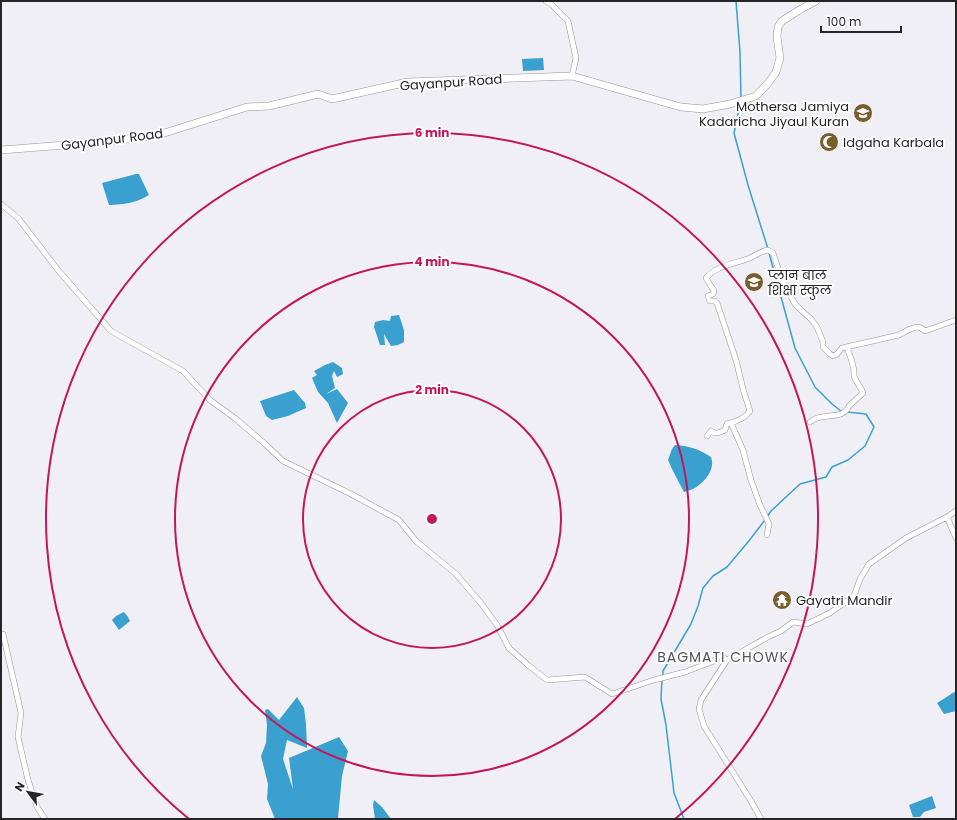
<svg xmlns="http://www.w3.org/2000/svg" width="957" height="820" font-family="Poppins,'Noto Sans Devanagari',sans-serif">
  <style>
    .water { fill: #3aa0d0 }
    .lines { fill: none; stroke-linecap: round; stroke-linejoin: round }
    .stream { stroke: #3aa0d0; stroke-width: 1.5 }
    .street-casing { stroke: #95949a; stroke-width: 6 }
    .secondary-casing { stroke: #95949a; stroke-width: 8 }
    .street { stroke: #fff; stroke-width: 5 }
    .secondary { stroke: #fff; stroke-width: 7 }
    .ring { fill: none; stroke: #c2185b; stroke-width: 2 }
    .labels { text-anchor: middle; stroke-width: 4; stroke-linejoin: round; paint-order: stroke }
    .street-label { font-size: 13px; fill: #252427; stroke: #fdfdfe }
    .poi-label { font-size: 13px; fill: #252427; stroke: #fdfdfe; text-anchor: start }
    .neighbourhood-label { font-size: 14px; letter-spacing: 1px; fill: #55555a; stroke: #fdfdfe }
    .centre { fill: #c2185b; stroke: #fdfdfe; stroke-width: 2 }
    .ring-label { font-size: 12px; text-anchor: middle; font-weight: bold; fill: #c2185b; stroke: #fdfdfe; stroke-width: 4; stroke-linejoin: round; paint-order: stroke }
  </style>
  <rect width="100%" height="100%" fill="#f0eff5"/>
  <path class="water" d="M 543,58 L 544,70 L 523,71 L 522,59 Z
    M 136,174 L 139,174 L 149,195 C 134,204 125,204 109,205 L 102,183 Z
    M 399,315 L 404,330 L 404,342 L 398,345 L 391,346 L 384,334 L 385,345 L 380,345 L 374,327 L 375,322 L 383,320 L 390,321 L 391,316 Z
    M 333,362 L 342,368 L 343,374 L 337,377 L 334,371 L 332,376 L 335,388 L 326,394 L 337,389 L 348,403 L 337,423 L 328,403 L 318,392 L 312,378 L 317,375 L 314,371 L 325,365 Z
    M 294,390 L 305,403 L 306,408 L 288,416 L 272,420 L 266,416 L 260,401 Z
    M 675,445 C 690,446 699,449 711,457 C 716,470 704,483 693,489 C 691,490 687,491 684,492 L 673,471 L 668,460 L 672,449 Z
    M 124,612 L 128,617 L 130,621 L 119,630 L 112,620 L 116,616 Z
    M 956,691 L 956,711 L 944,714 L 937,703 Z
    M 297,697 L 304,708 L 306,724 L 307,748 L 287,740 L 283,759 L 293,789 L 289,758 L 339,737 L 348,751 L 342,776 L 338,818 L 337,819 L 275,819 L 267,799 L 268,784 L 261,756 L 266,743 L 267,725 L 265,710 L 268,709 L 279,720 Z
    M 932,796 L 936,808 L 924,812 L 920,817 L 913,817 L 909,805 Z
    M 374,800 L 382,807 L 391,819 L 375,819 L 373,805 Z"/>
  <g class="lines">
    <path class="stream" d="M 736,1 L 740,52 L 741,99
      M 740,105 L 734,133 L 748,185 L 768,249
      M 769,253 L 795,348 L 815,387 L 832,404 L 841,411
      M 767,517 L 771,511 L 800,484 L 826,477 L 832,467 L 848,460 L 865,446 L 874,427 L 866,414 L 847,412
      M 663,676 L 663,671 L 691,624 L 698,606 L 703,588 L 713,576 L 727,567 L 748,542 L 765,520
      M 662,679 L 661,699 L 666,725 L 674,793 L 684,819"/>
    <defs>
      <path id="street" d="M 546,1 L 551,4 L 568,21 L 576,58 L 572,76
        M 1,204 L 18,218 L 58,270 L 111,331 L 183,371 L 210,400 L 236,419 L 264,443 L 283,461 L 351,494 L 386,513 L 399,520 L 416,541 L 456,574 L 480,602 L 497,625 L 509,648 L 528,665 L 547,680 L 585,677 L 612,694 L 654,680 L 685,672 L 714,661 L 720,655 L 727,660
        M 810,422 C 813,420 818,417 822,417 C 831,415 845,417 849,406 L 863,393 C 861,387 856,382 854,376 C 854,373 854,369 853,366 C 852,360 849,354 847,347
        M 731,423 L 743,450 L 751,480 L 760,505 L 769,524 L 767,535
        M 707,436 L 711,431 C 716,435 720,432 725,430 L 727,424 C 735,422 745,419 750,411 L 743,389 L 736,360 L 717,303 L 715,301 L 710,301 L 708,296 L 713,294 L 714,291 L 706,278 C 715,266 737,263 750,258 C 756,255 761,251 768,250 L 773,253 L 781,277 L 795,304 L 801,310 L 811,319 L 817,327 L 823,342 L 823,347 L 830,354 L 833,356 L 837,354 L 842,348 L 899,335 L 910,329 L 917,327 L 921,328 L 925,331 L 956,320
        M 947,517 L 956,538
        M 3,634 L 21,713 L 18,737 L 28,780 L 37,807 L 45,819
        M 761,819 L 751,801 L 704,726 L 699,709 L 701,700 L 727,660 L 768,637 L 781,631 L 793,622 L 807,624 L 830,613 L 854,596 L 860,579 L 869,564 L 906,538 L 947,517 L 956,511"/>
      <path id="secondary" d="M 1,150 L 104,142 L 158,135 L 247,107 L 269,106 L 318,94 L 332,99 L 408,82 L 572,76 L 663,102 L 681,107 L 703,109 L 730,104 L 756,96 L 769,82 L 776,72 L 780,58 L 777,37 L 778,27 L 782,21 L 801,9 L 816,1"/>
    </defs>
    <use href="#street" class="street-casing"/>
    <use href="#secondary" class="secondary-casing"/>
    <use href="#street" class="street"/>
    <use href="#secondary" class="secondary"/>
  </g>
  <g class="ring">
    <circle cx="432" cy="519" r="129"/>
    <circle cx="432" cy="519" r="257"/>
    <path d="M189 819A386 386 0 1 1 675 819"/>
  </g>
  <defs>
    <symbol id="school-disc" viewBox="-11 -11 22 22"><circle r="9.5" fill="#785d2f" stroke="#fdfdfe"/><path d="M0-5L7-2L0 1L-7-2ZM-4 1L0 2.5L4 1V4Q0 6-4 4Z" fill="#fff"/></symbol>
    <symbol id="mosque-disc" viewBox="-11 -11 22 22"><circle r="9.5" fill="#785d2f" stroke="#fdfdfe"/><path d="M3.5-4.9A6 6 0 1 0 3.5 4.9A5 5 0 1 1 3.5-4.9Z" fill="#fff"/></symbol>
    <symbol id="temple-disc" viewBox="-11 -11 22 22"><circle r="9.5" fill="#785d2f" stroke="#fdfdfe"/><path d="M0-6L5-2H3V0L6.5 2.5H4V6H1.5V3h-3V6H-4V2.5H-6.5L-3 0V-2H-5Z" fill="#fff"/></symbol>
  </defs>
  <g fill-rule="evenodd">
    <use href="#school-disc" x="852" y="102" width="22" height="22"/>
    <use href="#mosque-disc" x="818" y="131" width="22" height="22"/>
    <use href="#school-disc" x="743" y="271" width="22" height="22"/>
    <use href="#temple-disc" x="771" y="589" width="22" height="22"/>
  </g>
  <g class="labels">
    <g class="street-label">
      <text transform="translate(451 82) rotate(-4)" y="5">Gayanpur Road</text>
      <text transform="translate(112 139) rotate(-7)" y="5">Gayanpur Road</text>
    </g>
    <g class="poi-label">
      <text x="849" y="111" text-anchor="end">Mothersa Jamiya<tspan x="849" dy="15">Kadaricha Jiyaul Kuran</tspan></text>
      <text x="843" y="147">Idgaha Karbala</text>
      <text x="768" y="280">प्लान बाल<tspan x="768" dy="15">शिक्षा स्कुल</tspan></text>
      <text x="796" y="605">Gayatri Mandir</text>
    </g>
    <g class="neighbourhood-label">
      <text x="723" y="662">BAGMATI CHOWK</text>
    </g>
  </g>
  <circle cx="432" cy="519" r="6" class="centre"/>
  <g class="ring-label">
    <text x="432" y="137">6 min</text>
    <text x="432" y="266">4 min</text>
    <text x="432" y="394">2 min</text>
  </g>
  <rect width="957" height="820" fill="none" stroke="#252427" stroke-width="4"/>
  <g transform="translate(28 792) rotate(302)" stroke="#fdfdfe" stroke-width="3" paint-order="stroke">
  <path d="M0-3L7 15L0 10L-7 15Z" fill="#252427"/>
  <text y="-6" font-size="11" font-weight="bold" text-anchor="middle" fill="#252427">N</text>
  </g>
  <path d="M821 26v6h80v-6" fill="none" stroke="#252427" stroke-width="2"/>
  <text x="827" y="26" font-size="12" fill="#252427" stroke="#fdfdfe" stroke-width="3" paint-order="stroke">100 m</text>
</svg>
